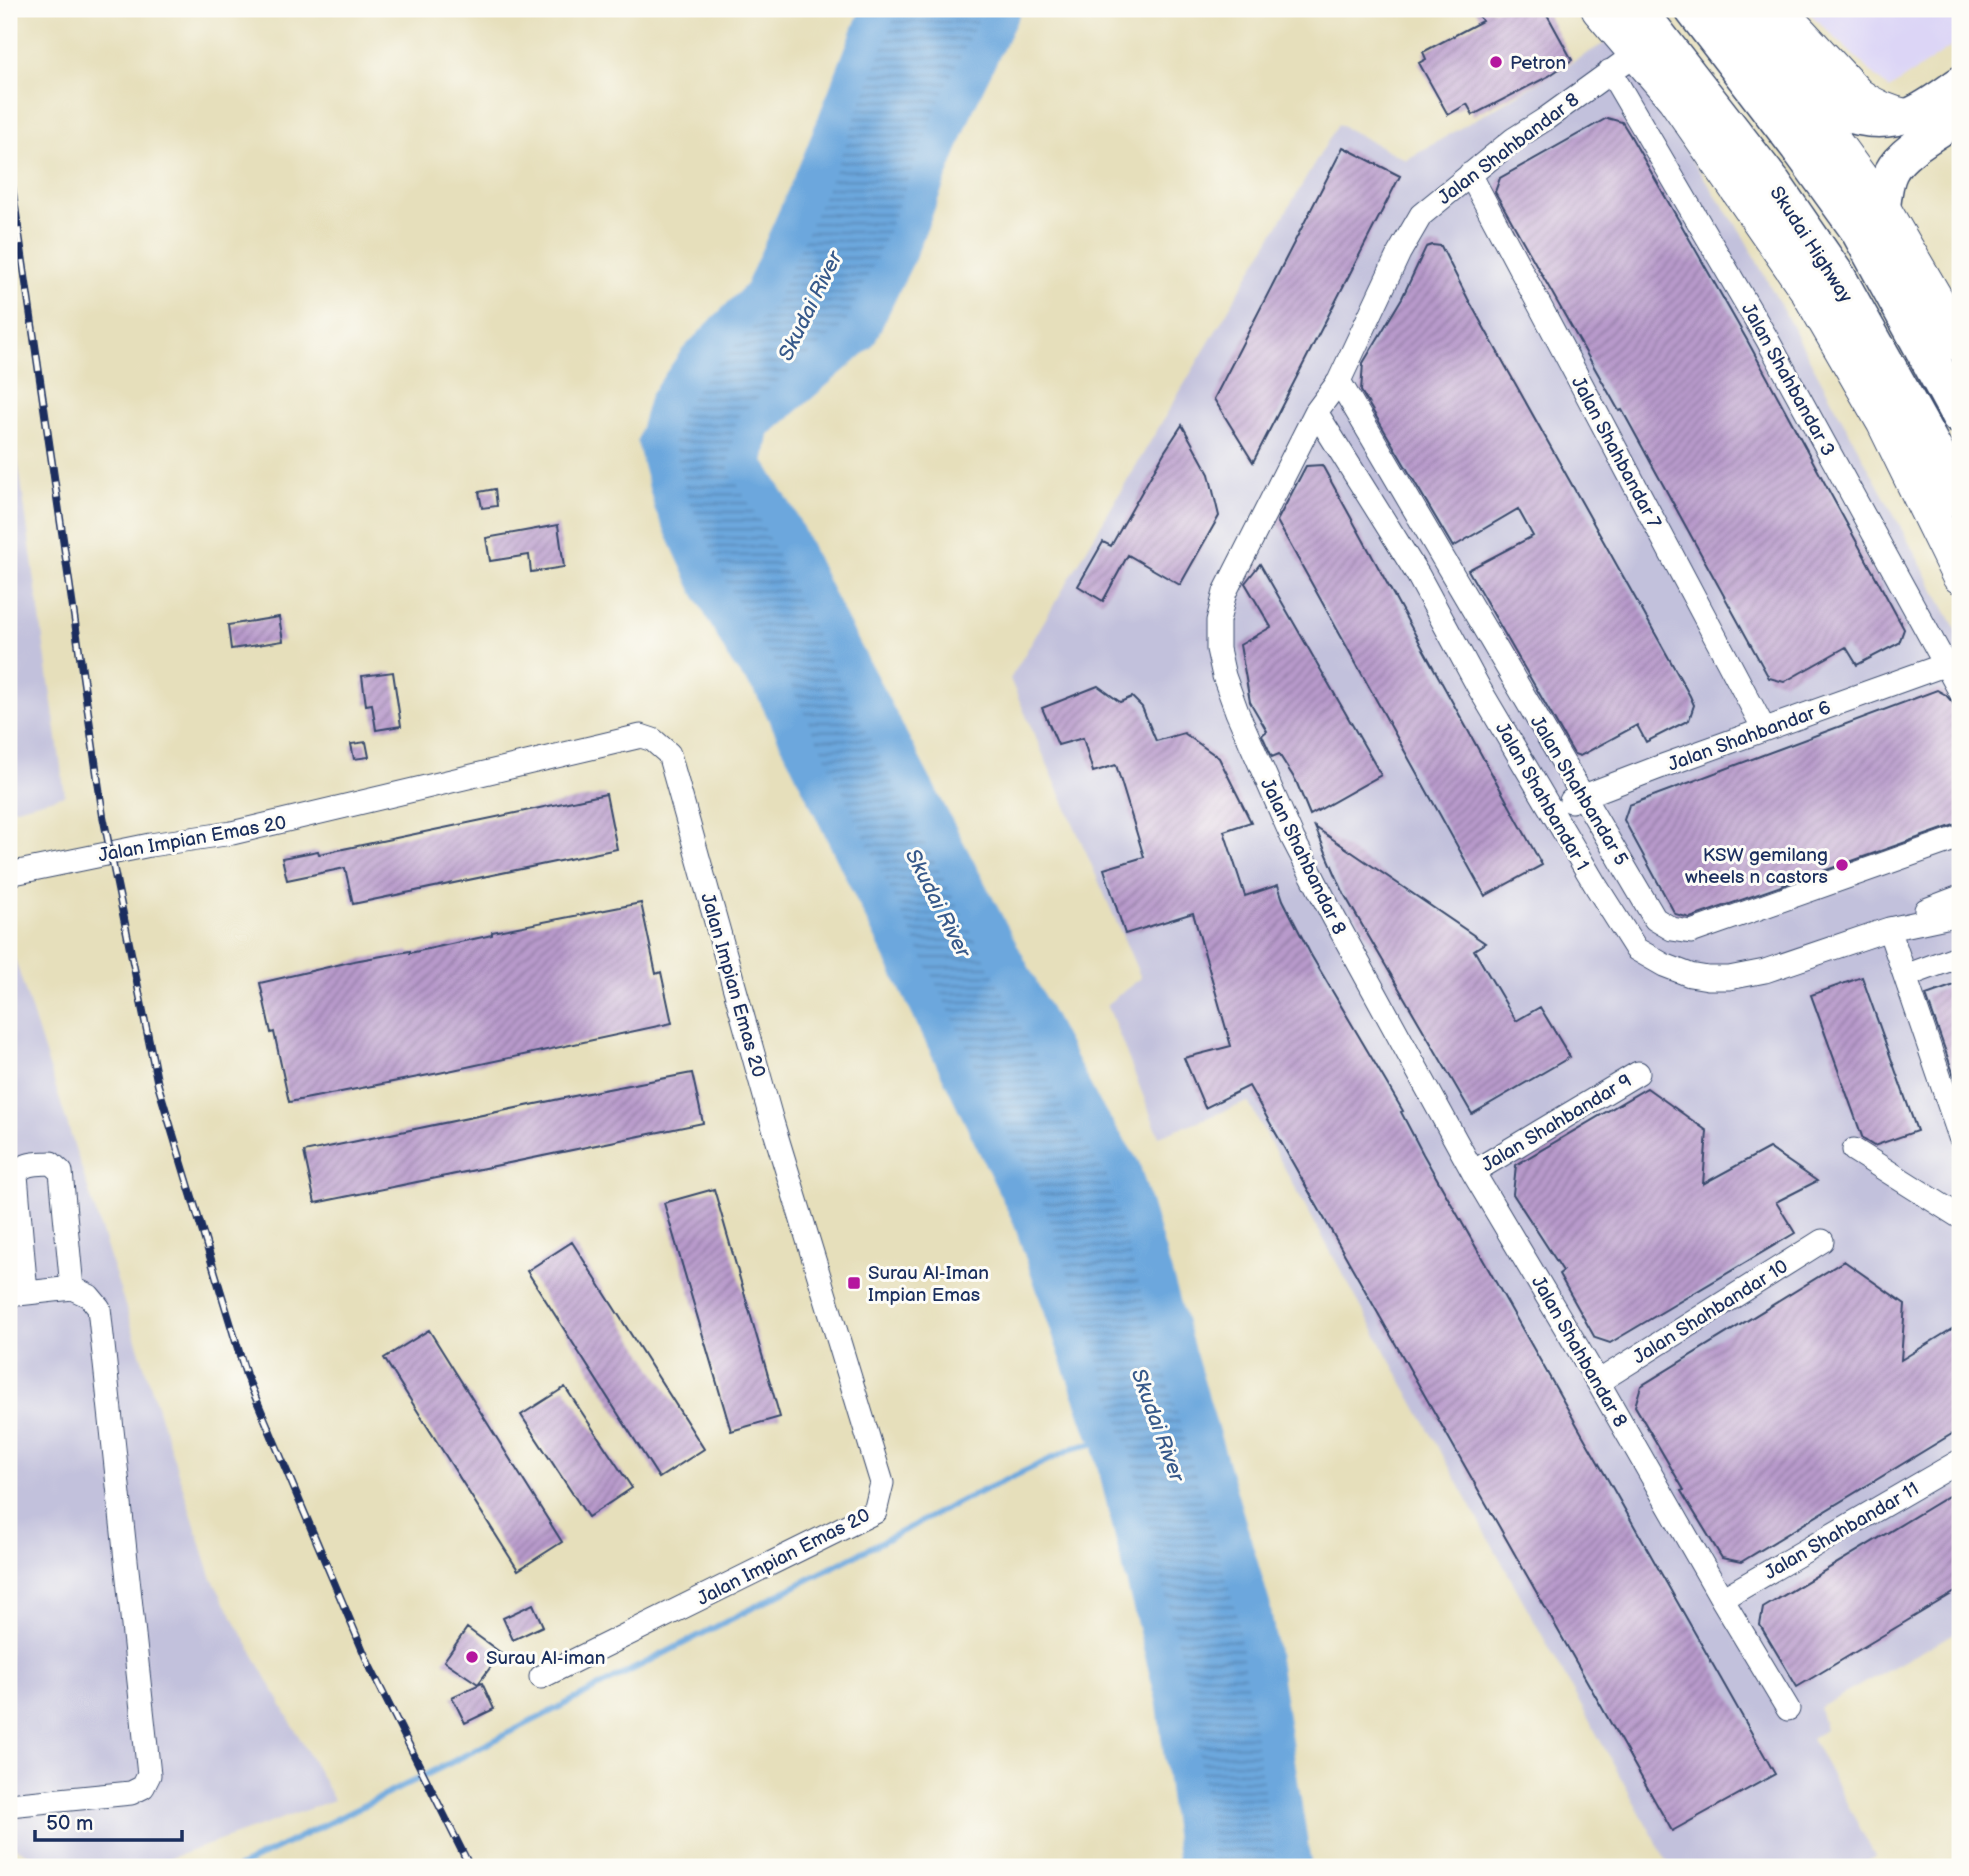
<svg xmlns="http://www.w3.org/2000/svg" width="1969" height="1876" font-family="'Balsamiq Sans',sans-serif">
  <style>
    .built { fill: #dcd5f6 }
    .industrial { fill: #c2c1dc }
    .water { fill: url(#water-rules); stroke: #446b9e; stroke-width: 2 }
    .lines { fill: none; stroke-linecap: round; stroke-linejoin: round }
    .stream { stroke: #6ca7dd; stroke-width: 6 }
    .river { stroke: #6ca7dd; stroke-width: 35 }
    .building { fill: url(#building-hatch) }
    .minor-casing { stroke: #39496c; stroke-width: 25 }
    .tertiary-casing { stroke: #39496c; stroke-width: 32 }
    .secondary-casing { stroke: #39496c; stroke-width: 36 }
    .primary-casing { stroke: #39496c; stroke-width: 39 }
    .trunk-casing { stroke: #39496c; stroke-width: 41 }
    .minor { stroke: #fff; stroke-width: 23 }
    .tertiary { stroke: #fff; stroke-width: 30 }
    .secondary { stroke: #fff; stroke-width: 33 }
    .primary { stroke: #fff; stroke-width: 37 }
    .trunk { stroke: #fff; stroke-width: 38 }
    .rail-casing { stroke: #1b2f5e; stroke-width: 8 }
    .rail { stroke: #fdfcf7; stroke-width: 5; stroke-dasharray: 16; stroke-linecap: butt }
    .poi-dot { fill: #b5179e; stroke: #fdfcf7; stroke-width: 2.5 }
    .labels { text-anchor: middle; stroke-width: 6; stroke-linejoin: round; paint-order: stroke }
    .poi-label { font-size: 19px; fill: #1b2f5e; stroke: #fdfcf7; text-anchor: start }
    .street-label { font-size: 19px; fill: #1b2f5e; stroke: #fdfcf7 }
    .water-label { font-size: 21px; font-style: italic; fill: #37598a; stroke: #fdfcf7 }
  </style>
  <defs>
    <pattern id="water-rules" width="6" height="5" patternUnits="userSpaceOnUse" patternTransform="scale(1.75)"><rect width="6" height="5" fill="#6ca7dd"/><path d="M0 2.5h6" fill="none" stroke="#5888b6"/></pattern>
    <pattern id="building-hatch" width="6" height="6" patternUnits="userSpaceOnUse" patternTransform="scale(1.75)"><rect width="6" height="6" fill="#b89acb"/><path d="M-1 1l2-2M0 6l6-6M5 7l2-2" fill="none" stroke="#957ea8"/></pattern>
  </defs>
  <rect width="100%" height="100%" fill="#fdfcf7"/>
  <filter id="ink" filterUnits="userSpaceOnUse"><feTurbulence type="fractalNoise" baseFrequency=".0143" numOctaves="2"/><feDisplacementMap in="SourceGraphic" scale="14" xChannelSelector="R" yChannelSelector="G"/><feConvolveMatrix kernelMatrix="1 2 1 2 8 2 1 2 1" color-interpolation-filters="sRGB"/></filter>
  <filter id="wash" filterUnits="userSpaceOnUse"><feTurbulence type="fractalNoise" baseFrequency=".00686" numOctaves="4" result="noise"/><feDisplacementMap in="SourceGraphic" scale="28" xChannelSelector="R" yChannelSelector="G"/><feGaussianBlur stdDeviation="1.57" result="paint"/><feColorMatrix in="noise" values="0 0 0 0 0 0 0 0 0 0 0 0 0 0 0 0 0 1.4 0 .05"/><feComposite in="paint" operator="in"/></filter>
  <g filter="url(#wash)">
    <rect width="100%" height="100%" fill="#e6dfbb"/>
    <path class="built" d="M 1805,9 L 1960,9 L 1960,41 L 1889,89 Z"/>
    <path class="industrial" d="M 1610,40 L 1741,232 L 1960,637 L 1960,1630 L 1819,1708 L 1825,1730 L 1812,1738 L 1875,1856 L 1856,1867 L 1670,1867 L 1248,1102 L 1159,1136 L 1107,1004 L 1141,978 L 1010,679 L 1338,124 L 1406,160 Z
      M 9,396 L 65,795 L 9,810 Z
      M 9,956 L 14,956 L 212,1579 L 334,1800 L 146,1867 L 54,1867 L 9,1844 Z"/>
    <path class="water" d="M 879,9 L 1003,9 L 957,104 L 899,252 L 859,335 L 753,426 L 746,465 L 779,518 L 818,601 L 1084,1110 L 1123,1169 L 1253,1607 L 1294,1867 L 1196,1867 L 1174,1700 L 1111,1450 L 1029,1215 L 771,685 L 746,654 L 707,582 L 671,503 L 655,442 L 666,403 L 696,360 L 761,294 L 821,158 Z"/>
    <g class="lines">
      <path class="stream" d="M 239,1867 L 450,1763 L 963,1500 L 1074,1448 L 1113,1439"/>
      <path class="river" d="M 879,9 L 821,158 L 761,294 L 696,360 L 666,403 L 655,442 L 671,503 L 707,582 L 746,654 L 771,685 L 1029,1215 L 1103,1428
        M 1003,9 L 957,104 L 899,252 L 859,335 L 753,426 L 746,465 L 779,518 L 818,601 L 1084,1110 L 1123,1169 L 1253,1607 L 1294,1867
        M 1111,1450 L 1174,1700 L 1196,1867"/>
    </g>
    <g id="blocks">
      <path class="building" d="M 1475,9 L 1544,9 L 1572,60 L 1549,76 L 1473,115 L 1467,104 L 1448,115 L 1419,63 L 1426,59 L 1423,52 L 1482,21 Z
        M 1607,118 L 1622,122 L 1630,135 L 1747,340 L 1904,629 L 1899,643 L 1857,665 L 1846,647 L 1784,682 L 1769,678 L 1622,410 L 1619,411 L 1495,192 L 1500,178 Z
        M 1343,147 L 1400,176 L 1253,462 L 1214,399 Z
        M 1432,245 L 1441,246 L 1468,299 L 1690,696 L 1694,705 L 1689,720 L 1646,742 L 1637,725 L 1580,756 L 1574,754 L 1468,570 L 1533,536 L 1518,509 L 1453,547 L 1361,391 L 1363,363 L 1402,298 L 1426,247 Z
        M 1182,425 L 1209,474 L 1219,516 L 1180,585 L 1128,555 L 1103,601 L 1078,586 L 1103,542 L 1111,546 L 1165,451 Z
        M 1322,465 L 1542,865 L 1485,896 L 1277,521 L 1306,466 Z
        M 495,489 L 497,506 L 482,508 L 479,492 Z
        M 558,525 L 564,567 L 531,572 L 529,555 L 490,561 L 486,538 Z
        M 1260,564 L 1381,775 L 1310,815 L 1296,781 L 1279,754 L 1272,757 L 1262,735 L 1267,731 L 1250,702 L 1240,645 L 1271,627 L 1245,583 Z
        M 279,617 L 283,641 L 231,649 L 228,625 Z
        M 393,672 L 401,726 L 376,730 L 372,704 L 366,705 L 362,676 Z
        M 1098,686 L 1120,702 L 1132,697 L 1142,707 L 1156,741 L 1184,733 L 1219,758 L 1251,822 L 1224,831 L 1245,896 L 1278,885 L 1283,900 L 1311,955 L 1403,1111 L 1401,1112 L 1423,1154 L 1775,1774 L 1672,1831 L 1249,1086 L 1205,1108 L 1184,1058 L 1231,1046 L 1193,913 L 1125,934 L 1104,869 L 1144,857 L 1116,765 L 1093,772 L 1083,738 L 1058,745 L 1042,708 Z
        M 1937,690 L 1946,695 L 1953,703 L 1960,724 L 1960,823 L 1690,918 L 1675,914 L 1624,820 L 1629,805 Z
        M 366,742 L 369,757 L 354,759 L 351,744 Z
        M 606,794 L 617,849 L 353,904 L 345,868 L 287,880 L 282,858 L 318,851 L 319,854 Z
        M 1315,827 L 1485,943 L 1474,950 L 1516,1021 L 1540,1007 L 1570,1057 L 1472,1114 L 1344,894 Z
        M 641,903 L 656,974 L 661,972 L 672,1023 L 439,1073 L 289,1102 L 274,1032 L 271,1033 L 260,983 L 354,961 L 410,951 L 410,953 L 492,935 L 492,932 Z
        M 1862,977 L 1917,1131 L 1874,1146 L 1863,1139 L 1811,995 Z
        M 1960,983 L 1960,1090 L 1959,1090 L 1926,995 Z
        M 692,1073 L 703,1123 L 315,1203 L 304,1152 L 603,1090 Z
        M 1647,1088 L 1707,1131 L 1703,1184 L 1769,1148 L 1817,1181 L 1776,1202 L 1795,1233 L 1610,1343 L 1595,1338 L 1559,1274 L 1563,1271 L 1513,1194 L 1516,1165 Z
        M 714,1189 L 780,1417 L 731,1431 L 664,1203 Z
        M 572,1242 L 704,1449 L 659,1478 L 527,1271 Z
        M 1844,1261 L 1905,1304 L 1901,1360 L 1960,1324 L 1960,1429 L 1741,1562 L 1722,1558 L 1681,1491 L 1684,1490 L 1635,1406 L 1641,1386 Z
        M 429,1330 L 562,1542 L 518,1570 L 384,1358 Z
        M 565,1387 L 632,1488 L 588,1517 L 521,1415 Z
        M 1960,1489 L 1960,1589 L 1797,1687 L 1760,1625 L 1763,1608 Z
        M 533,1604 L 543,1626 L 513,1640 L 503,1618 Z
        M 467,1628 L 501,1653 L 478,1684 L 444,1661 Z
        M 482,1683 L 494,1709 L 465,1723 L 452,1697 Z"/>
    </g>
  </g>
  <g filter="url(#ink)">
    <use href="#blocks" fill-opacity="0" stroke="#39496c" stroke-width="2"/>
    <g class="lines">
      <defs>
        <path id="minor" d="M 1638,52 L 1544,120 L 1514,139 L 1421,215 L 1399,253 L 1339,381 L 1316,412 L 1225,592 L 1218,621 L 1218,649 L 1224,676 L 1237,712 L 1293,839 L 1334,918 L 1473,1172 L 1598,1382 L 1722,1599 L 1788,1709
          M 1610,71 L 1767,339 L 1960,691
          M 1470,174 L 1764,729
          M 1339,381 L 1655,919 L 1672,929 L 1691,932 L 1960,837
          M 1316,412 L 1418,575 L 1479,688 L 1596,886 L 1636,949 L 1664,965 L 1690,975 L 1708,978 L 1729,978 L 1765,971 L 1889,929 L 1960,914
          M 1571,801 L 1657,768 L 1947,664
          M 9,874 L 150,845 L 232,833 L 641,736 L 653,740 L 669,754 L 773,1125 L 882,1483 L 875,1512 L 541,1677
          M 1926,910 L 1960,897
          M 1889,929 L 1960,1137
          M 1905,976 L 1960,956
          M 1854,1150 L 1960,1217
          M 1473,1172 L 1638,1073
          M 26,1293 L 16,1175 C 22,1162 38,1164 51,1163 L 61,1172 L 72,1288
          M 9,1295 L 72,1288 L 89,1296 L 99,1308 L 149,1775 L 143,1787 L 131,1793 L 9,1805
          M 1598,1382 L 1822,1241
          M 1722,1599 L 1960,1461"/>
        <path id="tertiary" d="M 1760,9 L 1820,84 L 1851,117
          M 1781,9 L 1859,93 C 1875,105 1890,111 1909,115"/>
        <path id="secondary" d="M 1799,96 C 1835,111 1869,130 1909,115 C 1927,108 1944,94 1960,83
          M 1883,211 C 1885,198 1885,184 1891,172 C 1901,151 1940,131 1960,117"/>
        <path id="primary" d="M 1600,9 L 1675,97 L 1808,289 L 1885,422 L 1960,575
          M 1727,9 L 1799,96 L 1883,211 L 1960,343"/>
        <path id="trunk" d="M 1636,9 L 1773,185 L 1837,278 L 1960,498
          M 1694,9 L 1799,146 L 1859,229 L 1960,415"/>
      </defs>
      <use href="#minor" class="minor-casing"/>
      <use href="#tertiary" class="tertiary-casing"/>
      <use href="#secondary" class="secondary-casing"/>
      <use href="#primary" class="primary-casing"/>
      <use href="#trunk" class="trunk-casing"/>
      <use href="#minor" class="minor"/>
      <use href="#tertiary" class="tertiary"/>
      <use href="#secondary" class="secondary"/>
      <use href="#primary" class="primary"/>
      <use href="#trunk" class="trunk"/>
      <defs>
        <path id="rail" d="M 9,165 L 103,816 L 158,1085 L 246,1375 L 369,1665 L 470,1867"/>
      </defs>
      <use href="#rail" class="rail-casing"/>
      <use href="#rail" class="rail"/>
    </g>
  </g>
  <g class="poi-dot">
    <circle cx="1496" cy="62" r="7"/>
    <circle cx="1842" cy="865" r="7"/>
    <rect x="847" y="1276" width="14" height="14" rx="3.5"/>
    <circle cx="472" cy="1657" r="7"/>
  </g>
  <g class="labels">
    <g class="poi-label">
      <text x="1510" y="69">Petron</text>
      <text x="1828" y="861" text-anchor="end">KSW gemilang<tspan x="1828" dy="22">wheels n castors</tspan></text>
      <text x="868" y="1279">Surau Al-Iman<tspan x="868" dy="22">Impian Emas</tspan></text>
      <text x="486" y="1664">Surau Al-iman</text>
    </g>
    <g class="street-label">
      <text transform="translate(1508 148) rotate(-37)" y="7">Jalan Shahbandar 8</text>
      <text transform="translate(1812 244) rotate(57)" y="7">Skudai Highway</text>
      <text transform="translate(1789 379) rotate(61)" y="7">Jalan Shahbandar 3</text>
      <text transform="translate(1617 452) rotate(62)" y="7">Jalan Shahbandar 7</text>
      <text transform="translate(1749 735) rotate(-20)" y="7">Jalan Shahbandar 6</text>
      <text transform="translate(1580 790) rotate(59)" y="7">Jalan Shahbandar 5</text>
      <text transform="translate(1543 796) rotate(60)" y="7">Jalan Shahbandar 1</text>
      <text transform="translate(192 838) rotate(-10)" y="7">Jalan Impian Emas 20</text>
      <text transform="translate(1304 856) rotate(64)" y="7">Jalan Shahbandar 8</text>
      <text transform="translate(734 985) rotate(74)" y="7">Jalan Impian Emas 20</text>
      <text transform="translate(1556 1122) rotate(-31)" y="7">Jalan Shahbandar 9</text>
      <text transform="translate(1710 1311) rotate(-32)" y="7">Jalan Shahbandar 10</text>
      <text transform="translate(1580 1351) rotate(60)" y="7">Jalan Shahbandar 8</text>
      <text transform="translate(1841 1530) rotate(-30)" y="7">Jalan Shahbandar 11</text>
      <text transform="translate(783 1556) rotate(-27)" y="7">Jalan Impian Emas 20</text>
    </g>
    <g class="water-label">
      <text transform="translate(810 306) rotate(-64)" y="7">Skudai River</text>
      <text transform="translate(938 903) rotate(63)" y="7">Skudai River</text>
      <text transform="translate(1158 1425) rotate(70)" y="7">Skudai River</text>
    </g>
  </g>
  <rect width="1969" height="1876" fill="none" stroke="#fdfcf7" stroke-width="35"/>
  <path d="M35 1830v10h147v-10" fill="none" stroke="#1b2f5e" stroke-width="3.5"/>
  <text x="46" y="1830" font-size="21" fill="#1b2f5e" stroke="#fdfcf7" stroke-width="5" paint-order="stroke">50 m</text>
</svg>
